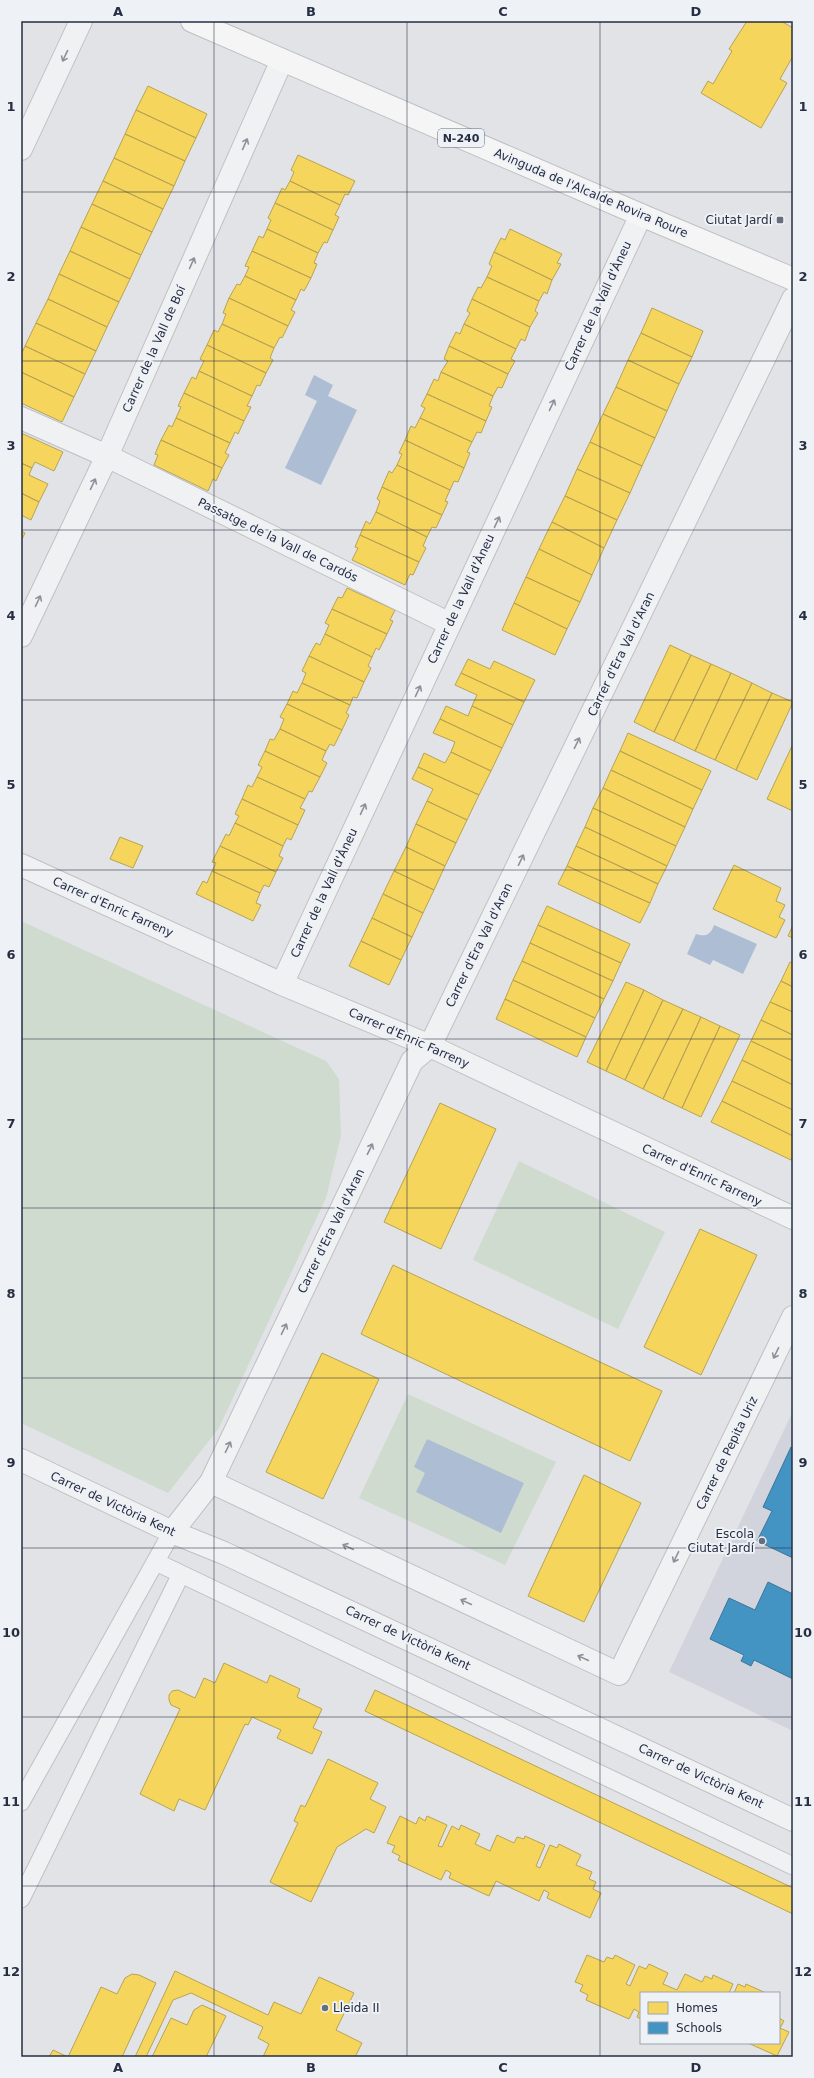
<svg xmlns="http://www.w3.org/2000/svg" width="814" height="2078" font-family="'DejaVu Sans',sans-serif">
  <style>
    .built { fill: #d1d4dc }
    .green { fill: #d0dbd0 }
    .water { fill: #acbdd4 }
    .homes { fill: #f6d55c; stroke: #b8a354 }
    .schools { fill: #4393c3; stroke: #3a759c }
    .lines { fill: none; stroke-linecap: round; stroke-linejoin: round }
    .lane-casing { stroke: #bec0c4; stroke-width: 19 }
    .street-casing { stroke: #bec0c4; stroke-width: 24 }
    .primary-casing { stroke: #bcc0c4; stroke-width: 24 }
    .lane { stroke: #f0f1f3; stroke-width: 17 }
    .street { stroke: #f0f1f3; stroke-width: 22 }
    .primary { stroke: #f5f5f6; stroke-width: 22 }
    .oneway { stroke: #8b909a }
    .grid { fill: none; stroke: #262e41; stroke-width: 1; stroke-opacity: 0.55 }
    .poi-dot { fill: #676d7b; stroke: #eef1f6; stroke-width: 1.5 }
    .labels { text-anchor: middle; stroke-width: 4; stroke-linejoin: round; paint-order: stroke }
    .shield { fill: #eef1f6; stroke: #626877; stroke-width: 1 }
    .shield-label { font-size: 11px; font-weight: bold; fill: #262e41 }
    .street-label { font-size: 12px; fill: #262e41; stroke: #eef1f6 }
    .poi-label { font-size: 12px; fill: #262e41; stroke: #eef1f6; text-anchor: end }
    .neatline { fill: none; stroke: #262e41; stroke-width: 1.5 }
    .grid-label { font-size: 13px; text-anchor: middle; font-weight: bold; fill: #262e41 }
  </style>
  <rect width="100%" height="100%" fill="#e1e3e6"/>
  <path class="built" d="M 793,1411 L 793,1731 L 669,1672 Z"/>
  <path class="green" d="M 21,921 L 326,1061 L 339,1079 L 341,1136 L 326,1198 L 219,1428 L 168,1493 L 21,1423 Z
    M 519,1161 L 665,1232 L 618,1329 L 473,1260 Z
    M 408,1394 L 556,1462 L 505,1565 L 359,1498 Z"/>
  <path class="water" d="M 314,375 L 333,385 L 328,396 L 357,410 L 321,485 L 285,468 L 317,401 L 305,395 Z
    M 714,925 L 757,944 L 743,974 L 713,960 L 710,965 L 687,954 L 696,934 C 705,937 711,935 714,925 Z
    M 427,1439 L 524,1483 L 501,1533 L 416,1492 L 425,1473 L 414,1467 Z"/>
  <path class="homes" d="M 747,21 L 781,21 L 793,28 L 793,56 L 780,79 L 787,83 L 761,128 L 701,93 L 708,81 L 713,84 L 732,51 L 729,49 Z
    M 148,86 L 207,114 L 196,138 L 136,110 Z
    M 136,110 L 196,138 L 185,161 L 125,134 Z
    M 125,134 L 185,161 L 174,186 L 114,158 Z
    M 298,155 L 355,181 L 348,195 L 345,194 L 340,205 L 290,181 L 294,172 L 291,170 Z
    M 114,158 L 174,186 L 163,209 L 103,181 Z
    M 103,181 L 163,209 L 152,232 L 92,204 Z
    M 290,181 L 340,205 L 335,215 L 339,217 L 333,230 L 275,203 L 282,188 L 285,190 Z
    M 275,203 L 333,230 L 327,243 L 324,242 L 318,253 L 267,229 L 271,220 L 268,218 Z
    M 92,204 L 152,232 L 141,255 L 81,227 Z
    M 81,227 L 141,255 L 130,279 L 70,251 Z
    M 267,229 L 318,253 L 314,263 L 317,264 L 311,278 L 252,251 L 259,236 L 263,238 Z
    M 510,229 L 562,254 L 557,263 L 561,264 L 552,280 L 494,252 L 501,238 L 505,240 Z
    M 70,251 L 130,279 L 119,302 L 59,274 Z
    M 252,251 L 311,278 L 304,291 L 301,289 L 296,300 L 245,276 L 249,267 L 245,266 Z
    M 494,252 L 552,280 L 547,294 L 544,292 L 539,301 L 487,277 L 492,266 L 489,264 Z
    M 59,274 L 119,302 L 107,327 L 48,299 Z
    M 245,276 L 296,300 L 291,310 L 295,312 L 288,326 L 229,298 L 237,284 L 240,285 Z
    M 487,277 L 539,301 L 535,311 L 538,313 L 530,327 L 472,299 L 478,287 L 481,288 Z
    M 229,298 L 288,326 L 282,338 L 280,337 L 274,348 L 222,324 L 226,314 L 223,313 Z
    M 48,299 L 107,327 L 96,351 L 36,323 Z
    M 472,299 L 530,327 L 525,341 L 521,339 L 516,349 L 464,324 L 470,313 L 467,311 Z
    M 652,308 L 703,331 L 692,357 L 641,333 Z
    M 36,323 L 96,351 L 85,374 L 25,346 Z
    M 222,324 L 274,348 L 270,358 L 273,360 L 266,373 L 207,345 L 214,330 L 218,332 Z
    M 464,324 L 516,349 L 511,359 L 515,361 L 508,374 L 449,346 L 456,332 L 460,334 Z
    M 641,333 L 692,357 L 679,384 L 628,360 Z
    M 207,345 L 266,373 L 260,386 L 257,385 L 252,396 L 199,371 L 204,361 L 200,359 Z
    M 25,346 L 85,374 L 74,397 L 21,372 L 21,355 Z
    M 449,346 L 508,374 L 502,388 L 498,387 L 493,396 L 441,372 L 448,361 L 444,359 Z
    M 628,360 L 679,384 L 667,411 L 616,387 Z
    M 199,371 L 252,396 L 247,406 L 251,407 L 244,421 L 184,393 L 192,377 L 196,379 Z
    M 21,372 L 74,397 L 62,422 L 21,403 Z
    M 441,372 L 493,396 L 489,406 L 492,407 L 486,421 L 427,394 L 434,379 L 438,381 Z
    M 616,387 L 667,411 L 655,438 L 603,414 Z
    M 184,393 L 244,421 L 238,434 L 235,432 L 230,443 L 176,418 L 181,407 L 178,406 Z
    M 427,394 L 486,421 L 481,433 L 477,432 L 472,442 L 420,418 L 425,408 L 421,406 Z
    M 603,414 L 655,438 L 642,466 L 590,442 Z
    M 176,418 L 230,443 L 225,453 L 229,455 L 222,468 L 161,440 L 169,425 L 172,427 Z
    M 420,418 L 472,442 L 467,452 L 470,453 L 464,468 L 405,440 L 411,426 L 415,428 Z
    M 21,433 L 63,452 L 54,471 L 35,462 L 32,468 L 21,463 Z
    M 161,440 L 222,468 L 216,481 L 213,479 L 208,491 L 154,465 L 158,455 L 155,454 Z
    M 405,440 L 464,468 L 458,482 L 454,481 L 450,490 L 397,465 L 402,454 L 399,453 Z
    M 590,442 L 642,466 L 630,493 L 577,469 Z
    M 21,463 L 32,468 L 29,475 L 48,484 L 39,502 L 21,493 Z
    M 397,465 L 450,490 L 445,501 L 448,502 L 442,515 L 382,487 L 389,471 L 392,473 Z
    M 577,469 L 630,493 L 617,520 L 565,496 Z
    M 382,487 L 442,515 L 436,528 L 432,527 L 427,537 L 376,512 L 380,501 L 377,499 Z
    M 21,493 L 39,502 L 31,520 L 21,515 Z
    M 565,496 L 617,520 L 604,548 L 552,522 Z
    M 376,512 L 427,537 L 423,546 L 426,548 L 419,562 L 360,535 L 366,521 L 370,524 Z
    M 552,522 L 604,548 L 592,575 L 539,549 Z
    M 21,531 L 25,533 L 21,541 Z
    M 360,535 L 419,562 L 413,575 L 410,574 L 405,585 L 352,560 L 358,548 L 355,547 Z
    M 539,549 L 592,575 L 580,602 L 526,577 Z
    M 526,577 L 580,602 L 567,629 L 514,603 Z
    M 347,588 L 395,610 L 390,620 L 393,621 L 387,634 L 332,609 L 338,597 L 342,598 Z
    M 514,603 L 567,629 L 555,655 L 502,630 Z
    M 332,609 L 387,634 L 379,650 L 376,648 L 372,657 L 325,634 L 329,625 L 325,623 Z
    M 325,634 L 372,657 L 368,666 L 371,668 L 364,682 L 309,656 L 316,643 L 320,645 Z
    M 670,645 L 691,655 L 654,732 L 634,722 Z
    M 691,655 L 711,664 L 674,741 L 654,732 Z
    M 309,656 L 364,682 L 357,698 L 353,697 L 350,705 L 302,683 L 306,673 L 302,671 Z
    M 468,659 L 490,669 L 494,661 L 535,680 L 524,702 L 461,673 Z
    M 711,664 L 731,673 L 695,751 L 674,741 Z
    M 461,673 L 524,702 L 513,725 L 472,706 L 477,695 L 455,685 Z
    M 731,673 L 752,683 L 715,760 L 695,751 Z
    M 302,683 L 350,705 L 346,713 L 349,715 L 342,730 L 287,704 L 293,691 L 297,693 Z
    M 752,683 L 772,693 L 736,770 L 715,760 Z
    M 772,693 L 793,702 L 757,780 L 736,770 Z
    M 287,704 L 342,730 L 334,746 L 330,744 L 326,751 L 280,729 L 284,719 L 280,717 Z
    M 446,706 L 468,716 L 472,706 L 513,725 L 502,748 L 440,719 Z
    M 440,719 L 502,748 L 491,771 L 451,752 L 455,742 L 433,733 Z
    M 280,729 L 326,751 L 322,760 L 327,763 L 320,777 L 265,751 L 270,739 L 274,740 Z
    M 628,733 L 711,771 L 702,790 L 620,751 Z
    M 793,744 L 793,811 L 767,799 Z
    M 265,751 L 320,777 L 312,792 L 309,791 L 305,799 L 257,777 L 262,767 L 258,765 Z
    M 620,751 L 702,790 L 693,809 L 611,770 Z
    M 451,752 L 491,771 L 479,795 L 418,767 L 424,753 L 445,763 Z
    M 418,767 L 479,795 L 467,820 L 427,801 L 433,789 L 412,779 Z
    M 611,770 L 693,809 L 685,827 L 603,788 Z
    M 257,777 L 305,799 L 300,808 L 305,810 L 298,825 L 242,799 L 248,785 L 252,787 Z
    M 603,788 L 685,827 L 676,846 L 593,808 Z
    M 242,799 L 298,825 L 291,840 L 287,838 L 283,846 L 235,823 L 239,816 L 235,814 Z
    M 427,801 L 467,820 L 456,843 L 416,824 Z
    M 593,808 L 676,846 L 667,866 L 585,827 Z
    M 235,823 L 283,846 L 279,856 L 283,858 L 276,872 L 220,846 L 226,834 L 229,836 Z
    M 416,824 L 456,843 L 445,866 L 406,847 Z
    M 585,827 L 667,866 L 658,884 L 576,846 Z
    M 120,837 L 143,846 L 133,868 L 110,859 Z
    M 220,846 L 276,872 L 269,887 L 264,885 L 260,893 L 212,871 L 216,863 L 212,862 Z
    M 576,846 L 658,884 L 650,903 L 567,866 Z
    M 406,847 L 445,866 L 434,890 L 394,871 Z
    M 734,865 L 781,888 L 776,901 L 785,905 L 779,917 L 785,920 L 776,938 L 713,909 Z
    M 567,866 L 650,903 L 640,923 L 558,884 Z
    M 212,871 L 260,893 L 256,903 L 261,905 L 253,921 L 196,894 L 203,881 L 207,883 Z
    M 394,871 L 434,890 L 423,913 L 383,894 Z
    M 383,894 L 423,913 L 412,937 L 372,918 Z
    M 547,906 L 630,944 L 621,963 L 538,925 Z
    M 372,918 L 412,937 L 401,960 L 361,941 Z
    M 538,925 L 621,963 L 613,981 L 530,943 Z
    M 793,925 L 793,938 L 788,936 Z
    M 361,941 L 401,960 L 389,985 L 349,966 Z
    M 530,943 L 613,981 L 604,999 L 522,961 Z
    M 522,961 L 604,999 L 595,1018 L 513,980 Z
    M 790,962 L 793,963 L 793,987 L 781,981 Z
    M 513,980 L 595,1018 L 586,1037 L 505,999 Z
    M 781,981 L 793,987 L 793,1012 L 770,1002 Z
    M 626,982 L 644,990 L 606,1071 L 587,1062 Z
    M 644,990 L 663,1000 L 625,1080 L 606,1071 Z
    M 505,999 L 586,1037 L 577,1057 L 496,1019 Z
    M 663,1000 L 683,1009 L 643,1089 L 625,1080 Z
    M 770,1002 L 793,1012 L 793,1035 L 761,1020 Z
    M 683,1009 L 701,1017 L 663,1099 L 643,1089 Z
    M 701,1017 L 720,1026 L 682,1108 L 663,1099 Z
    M 761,1020 L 793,1035 L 793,1061 L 751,1041 Z
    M 720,1026 L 740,1035 L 701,1117 L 682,1108 Z
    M 751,1041 L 793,1061 L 793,1085 L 742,1060 Z
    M 742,1060 L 793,1085 L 793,1110 L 732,1081 Z
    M 732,1081 L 793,1110 L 793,1136 L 722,1101 Z
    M 722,1101 L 793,1136 L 793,1156 L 791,1160 L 711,1122 Z
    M 440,1103 L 496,1129 L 441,1249 L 384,1222 Z
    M 700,1229 L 757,1255 L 701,1375 L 644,1347 Z
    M 393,1265 L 662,1391 L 630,1461 L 361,1334 Z
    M 322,1353 L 379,1379 L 323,1499 L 266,1472 Z
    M 584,1475 L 641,1503 L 584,1622 L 528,1596 Z
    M 224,1663 L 267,1683 L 270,1675 L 300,1689 L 297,1697 L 322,1709 L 313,1728 L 322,1732 L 312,1754 L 277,1738 L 281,1730 L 252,1717 L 248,1725 L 245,1724 L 205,1810 L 179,1799 L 174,1811 L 140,1794 L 180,1709 L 171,1705 L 169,1700 L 169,1695 L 172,1691 L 178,1690 L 195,1698 L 204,1678 L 215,1683 Z
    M 375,1690 L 793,1888 L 793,1914 L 365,1711 Z
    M 328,1759 L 378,1783 L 370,1799 L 386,1807 L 374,1833 L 366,1829 L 337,1847 L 311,1902 L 270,1882 L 298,1823 L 294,1821 L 301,1805 L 305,1807 Z
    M 400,1816 L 416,1824 L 419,1817 L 425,1821 L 427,1816 L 447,1825 L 438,1846 L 442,1847 L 452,1826 L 459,1830 L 461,1825 L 480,1834 L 475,1844 L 490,1851 L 497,1835 L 514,1843 L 517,1837 L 524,1839 L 525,1836 L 545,1845 L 536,1866 L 540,1868 L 550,1845 L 557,1848 L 559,1844 L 581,1855 L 576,1865 L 592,1872 L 589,1879 L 596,1882 L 593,1889 L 601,1893 L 590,1918 L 547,1898 L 549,1893 L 544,1890 L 539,1901 L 496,1881 L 489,1896 L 449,1878 L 451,1873 L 446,1870 L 441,1880 L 398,1860 L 400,1856 L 392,1852 L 395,1846 L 387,1843 Z
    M 587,1955 L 604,1962 L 607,1957 L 613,1959 L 615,1955 L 635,1965 L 626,1984 L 630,1986 L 639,1966 L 646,1969 L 649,1964 L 668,1973 L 663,1984 L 677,1990 L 685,1974 L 702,1982 L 705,1976 L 712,1979 L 713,1975 L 733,1984 L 729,1993 L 641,1993 L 641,2019 L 637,2017 L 639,2012 L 634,2009 L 629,2019 L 586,2000 L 588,1995 L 580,1991 L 583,1985 L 575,1982 Z
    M 175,1971 L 268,2015 L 274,2002 L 301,2014 L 319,1977 L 354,1993 L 336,2030 L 362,2043 L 355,2057 L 263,2057 L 269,2044 L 258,2038 L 263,2027 L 191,1993 L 173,2000 L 146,2057 L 135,2057 Z
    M 132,1974 L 139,1975 L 156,1983 L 122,2057 L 49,2057 L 53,2050 L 68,2057 L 101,1987 L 117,1994 L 125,1978 Z
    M 738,1984 L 745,1987 L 746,1984 L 766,1993 L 734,1993 Z
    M 202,2005 L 226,2016 L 206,2057 L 152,2057 L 171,2018 L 187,2025 L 194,2010 Z
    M 779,2018 L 784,2021 L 780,2028 L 789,2032 L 777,2056 L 748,2043 L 779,2043 Z"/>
  <path class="schools" d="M 791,1447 L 793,1448 L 793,1558 L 757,1541 L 772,1511 L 763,1507 Z
    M 768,1582 L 793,1594 L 793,1679 L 754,1660 L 751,1666 L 741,1661 L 744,1655 L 710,1639 L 729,1598 L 755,1610 Z"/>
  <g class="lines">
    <defs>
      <path id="lane" d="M 156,1562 L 793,1866
        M 21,1802 L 172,1532
        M 21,1899 L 181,1574"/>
      <path id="street" d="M 21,149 L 81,21
        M 21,418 L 107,456 L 450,624
        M 21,636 L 107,456 L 282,60
        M 21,865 L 282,984 L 430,1046 L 793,1218
        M 282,984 L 641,215
        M 21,1460 L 172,1532 L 224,1553 L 793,1820
        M 211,1482 L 619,1674 L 793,1317
        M 172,1532 L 211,1482 L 412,1061 L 430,1046 L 793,299"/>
      <path id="primary" d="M 192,21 L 641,215 L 793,279"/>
    </defs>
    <use href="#lane" class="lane-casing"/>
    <use href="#street" class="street-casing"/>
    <use href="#primary" class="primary-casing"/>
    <use href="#lane" class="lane"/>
    <use href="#street" class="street"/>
    <use href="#primary" class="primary"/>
  </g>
  <defs><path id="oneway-shaft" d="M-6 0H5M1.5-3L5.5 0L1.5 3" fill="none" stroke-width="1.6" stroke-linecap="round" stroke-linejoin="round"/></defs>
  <g class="oneway">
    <use href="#oneway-shaft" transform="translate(65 56) rotate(115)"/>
    <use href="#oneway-shaft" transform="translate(245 144) rotate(-66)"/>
    <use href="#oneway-shaft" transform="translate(192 263) rotate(-66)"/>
    <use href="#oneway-shaft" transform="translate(552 405) rotate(-65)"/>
    <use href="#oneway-shaft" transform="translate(93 484) rotate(-65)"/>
    <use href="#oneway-shaft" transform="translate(497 522) rotate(-65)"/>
    <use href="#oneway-shaft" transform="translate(38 601) rotate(-65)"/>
    <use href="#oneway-shaft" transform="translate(418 691) rotate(-65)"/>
    <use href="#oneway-shaft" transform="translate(577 743) rotate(-64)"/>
    <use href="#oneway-shaft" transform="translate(363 809) rotate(-65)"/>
    <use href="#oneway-shaft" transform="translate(521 860) rotate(-64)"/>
    <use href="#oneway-shaft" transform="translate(370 1149) rotate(-64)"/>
    <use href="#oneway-shaft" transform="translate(284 1329) rotate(-64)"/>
    <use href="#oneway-shaft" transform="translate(776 1353) rotate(116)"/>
    <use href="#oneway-shaft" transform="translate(228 1447) rotate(-64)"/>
    <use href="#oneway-shaft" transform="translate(348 1547) rotate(-155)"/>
    <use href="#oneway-shaft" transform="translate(676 1557) rotate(116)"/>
    <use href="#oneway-shaft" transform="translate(466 1602) rotate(-155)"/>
    <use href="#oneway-shaft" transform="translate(583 1658) rotate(-155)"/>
  </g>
  <path class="grid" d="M 214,21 L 214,2057M 407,21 L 407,2057M 600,21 L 600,2057M 21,192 L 793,192M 21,361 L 793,361M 21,530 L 793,530M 21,700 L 793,700M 21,870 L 793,870M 21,1039 L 793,1039M 21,1208 L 793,1208M 21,1378 L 793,1378M 21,1548 L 793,1548M 21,1717 L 793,1717M 21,1886 L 793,1886"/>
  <g class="poi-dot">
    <rect x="776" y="216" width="8" height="8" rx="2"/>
    <circle cx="762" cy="1541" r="4"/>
    <circle cx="325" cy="2008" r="4"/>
  </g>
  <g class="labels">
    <rect class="shield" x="438" y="129" width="46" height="18" rx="3"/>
    <g class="shield-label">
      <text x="461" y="142">N-240</text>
    </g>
    <g class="street-label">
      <text transform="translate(591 193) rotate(23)" y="4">Avinguda de l'Alcalde Rovira Roure</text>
      <text transform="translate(598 306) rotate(-65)" y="4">Carrer de la Vall d'Àneu</text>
      <text transform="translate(154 349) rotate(-66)" y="4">Carrer de la Vall de Boí</text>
      <text transform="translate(278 540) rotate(26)" y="4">Passatge de la Vall de Cardós</text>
      <text transform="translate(461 599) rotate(-65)" y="4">Carrer de la Vall d'Àneu</text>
      <text transform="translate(621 654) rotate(-64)" y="4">Carrer d'Era Val d'Aran</text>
      <text transform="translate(324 893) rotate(-65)" y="4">Carrer de la Vall d'Àneu</text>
      <text transform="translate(113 907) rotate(24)" y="4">Carrer d'Enric Farreny</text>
      <text transform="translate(479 945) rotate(-64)" y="4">Carrer d'Era Val d'Aran</text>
      <text transform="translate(409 1038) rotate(24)" y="4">Carrer d'Enric Farreny</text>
      <text transform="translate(702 1175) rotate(25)" y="4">Carrer d'Enric Farreny</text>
      <text transform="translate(331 1231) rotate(-64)" y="4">Carrer d'Era Val d'Aran</text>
      <text transform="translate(727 1453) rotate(-64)" y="4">Carrer de Pepita Uriz</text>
      <text transform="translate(113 1504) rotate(25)" y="4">Carrer de Victòria Kent</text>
      <text transform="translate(408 1638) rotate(25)" y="4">Carrer de Victòria Kent</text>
      <text transform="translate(701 1776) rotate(25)" y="4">Carrer de Victòria Kent</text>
    </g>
    <g class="poi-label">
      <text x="772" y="224">Ciutat Jardí</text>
      <text x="754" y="1538">Escola<tspan x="754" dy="14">Ciutat Jardí</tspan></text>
      <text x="333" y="2012" text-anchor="start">Lleida II</text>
    </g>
  </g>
  <rect width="814" height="2078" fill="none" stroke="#eef1f6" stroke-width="44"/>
  <rect x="640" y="1992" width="140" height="52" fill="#eef1f6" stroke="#9ea3ae"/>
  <rect x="648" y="2002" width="20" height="12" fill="#f6d55c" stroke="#9ea3ae"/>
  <text x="676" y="2012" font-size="12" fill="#262e41">Homes</text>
  <rect x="648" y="2022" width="20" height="12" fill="#4393c3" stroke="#9ea3ae"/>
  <text x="676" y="2032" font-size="12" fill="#262e41">Schools</text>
  <rect x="22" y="22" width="770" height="2034" class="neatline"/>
  <g class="grid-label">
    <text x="118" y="16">A</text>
    <text x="311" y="16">B</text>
    <text x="503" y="16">C</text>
    <text x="696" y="16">D</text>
    <text x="11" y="111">1</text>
    <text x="803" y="111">1</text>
    <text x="11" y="281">2</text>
    <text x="803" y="281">2</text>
    <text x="11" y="450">3</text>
    <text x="803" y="450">3</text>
    <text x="11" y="620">4</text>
    <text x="803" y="620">4</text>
    <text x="11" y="789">5</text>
    <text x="803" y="789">5</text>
    <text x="11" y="959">6</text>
    <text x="803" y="959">6</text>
    <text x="11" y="1128">7</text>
    <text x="803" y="1128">7</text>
    <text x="11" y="1298">8</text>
    <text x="803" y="1298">8</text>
    <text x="11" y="1467">9</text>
    <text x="803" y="1467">9</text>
    <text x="11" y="1637">10</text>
    <text x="803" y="1637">10</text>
    <text x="11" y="1806">11</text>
    <text x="803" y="1806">11</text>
    <text x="11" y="1976">12</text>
    <text x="803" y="1976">12</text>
    <text x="118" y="2072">A</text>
    <text x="311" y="2072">B</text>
    <text x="503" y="2072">C</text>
    <text x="696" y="2072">D</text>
  </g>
</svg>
